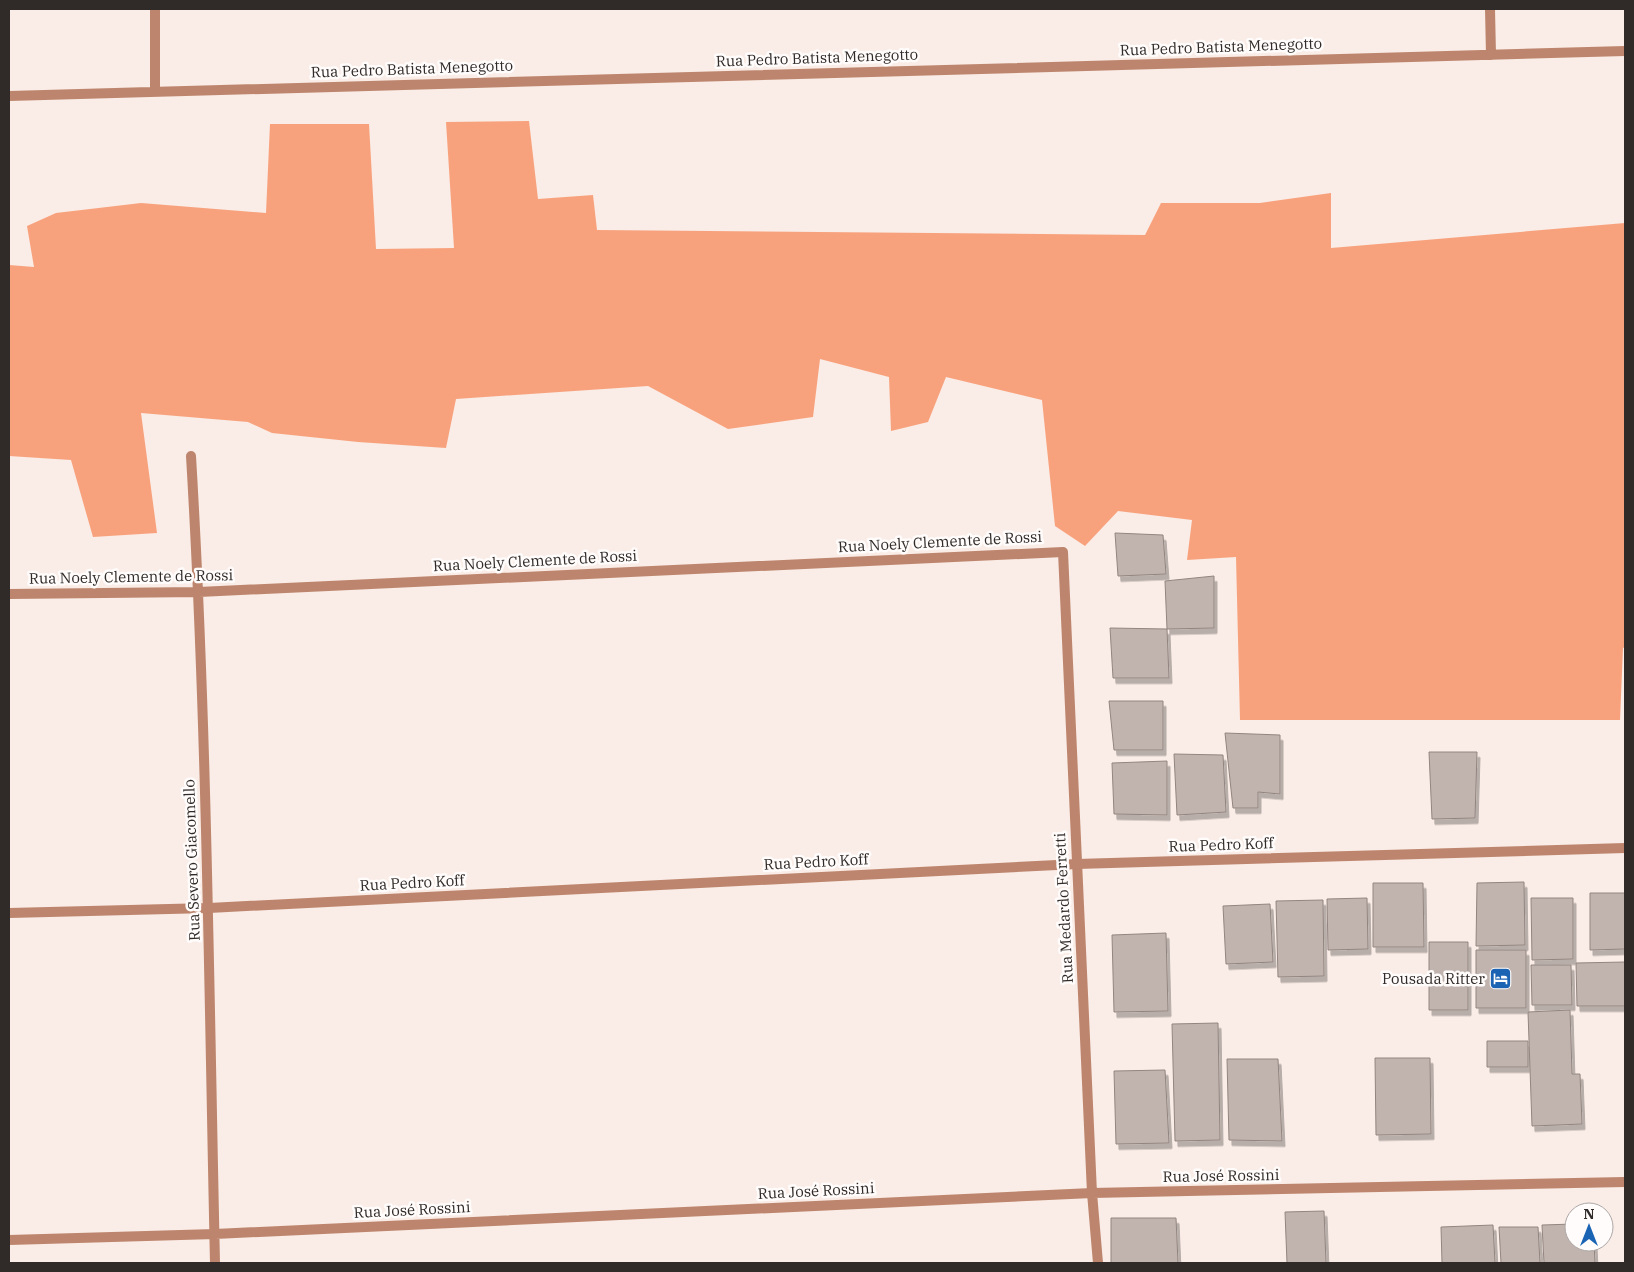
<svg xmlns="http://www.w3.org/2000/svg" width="1634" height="1272" font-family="'IBM Plex Serif',serif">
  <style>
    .forest { fill: #f8a27d }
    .building { fill: #c1b4ae; stroke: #928580; filter: url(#shadow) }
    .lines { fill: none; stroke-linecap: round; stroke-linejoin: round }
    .minor { stroke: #bd856d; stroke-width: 10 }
    .tertiary { stroke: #bd856d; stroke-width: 10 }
    .labels { text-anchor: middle; stroke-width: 5; stroke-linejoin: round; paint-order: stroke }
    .street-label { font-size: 15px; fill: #302b28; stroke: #fffcfb }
    .poi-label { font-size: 15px; fill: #302b28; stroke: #fffcfb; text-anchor: end }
  </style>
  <defs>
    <filter id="shadow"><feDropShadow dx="3" dy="5.5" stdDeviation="0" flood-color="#0004"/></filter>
  </defs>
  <rect width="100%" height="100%" fill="#faece6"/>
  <path class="forest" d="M 529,121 L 538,199 L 593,195 L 597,230 L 1145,235 L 1161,203 L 1260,203 L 1331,193 L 1331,248 L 1625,223 L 1625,647 L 1623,648 L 1620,720 L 1240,720 L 1236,557 L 1187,560 L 1192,520 L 1118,511 L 1085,546 L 1055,526 L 1042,400 L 946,377 L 928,422 L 891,431 L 889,377 L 820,359 L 813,417 L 728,429 L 648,386 L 456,399 L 446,448 L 358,442 L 272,433 L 248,422 L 141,413 L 157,533 L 93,537 L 71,460 L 9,456 L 9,265 L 34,267 L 27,226 L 56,213 L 141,203 L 266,213 L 270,124 L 369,124 L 376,249 L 454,248 L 446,122 Z"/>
  <path class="building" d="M 1115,533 L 1163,535 L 1166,574 L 1118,576 Z
    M 1214,576 L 1214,628 L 1167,629 L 1165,581 Z
    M 1110,628 L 1167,629 L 1169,678 L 1113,678 Z
    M 1109,701 L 1163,701 L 1163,750 L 1114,750 Z
    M 1225,733 L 1280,735 L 1280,794 L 1258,792 L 1258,808 L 1233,808 Z
    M 1429,752 L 1477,752 L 1475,818 L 1432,819 Z
    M 1174,754 L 1223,755 L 1226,812 L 1177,815 Z
    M 1167,761 L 1167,815 L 1114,814 L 1112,763 Z
    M 1524,882 L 1525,945 L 1476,946 L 1477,883 Z
    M 1373,883 L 1423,883 L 1424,947 L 1373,947 Z
    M 1590,893 L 1625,893 L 1625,949 L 1590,950 Z
    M 1367,898 L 1368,949 L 1328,950 L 1327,899 Z
    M 1531,898 L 1573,898 L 1573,959 L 1532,960 Z
    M 1323,900 L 1324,976 L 1278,977 L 1276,901 Z
    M 1270,904 L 1273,962 L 1226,964 L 1223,906 Z
    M 1166,933 L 1168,1011 L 1114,1012 L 1112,935 Z
    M 1429,942 L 1468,942 L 1468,1010 L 1429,1010 Z
    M 1476,950 L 1526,950 L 1526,1008 L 1476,1008 Z
    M 1625,962 L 1625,1006 L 1577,1006 L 1576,963 Z
    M 1531,965 L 1571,965 L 1572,1005 L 1532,1005 Z
    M 1570,1010 L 1572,1074 L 1580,1074 L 1582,1124 L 1532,1126 L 1528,1012 Z
    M 1218,1023 L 1220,1140 L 1175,1141 L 1172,1024 Z
    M 1487,1041 L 1528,1041 L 1528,1067 L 1487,1067 Z
    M 1375,1058 L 1430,1058 L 1431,1134 L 1376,1135 Z
    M 1227,1059 L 1278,1059 L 1282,1141 L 1229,1140 Z
    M 1165,1070 L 1169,1143 L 1116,1144 L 1114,1071 Z
    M 1324,1211 L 1326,1263 L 1287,1263 L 1285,1212 Z
    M 1111,1218 L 1176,1218 L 1178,1263 L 1111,1263 Z
    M 1574,1224 L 1574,1242 L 1594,1242 L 1595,1263 L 1544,1263 L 1542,1225 Z
    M 1493,1225 L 1495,1263 L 1442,1263 L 1441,1227 Z
    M 1499,1227 L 1538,1227 L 1540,1263 L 1501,1263 Z"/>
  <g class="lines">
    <path class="minor" d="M 1490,9 L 1491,55
      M 155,92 L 155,9
      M 9,96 L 1625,51
      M 191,456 C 207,725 209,994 215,1263
      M 9,594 L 199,592 L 1063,552 L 1092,1193 L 1098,1263
      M 9,1240 L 215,1234 L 1092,1193 L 1625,1182"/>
    <path class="tertiary" d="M 9,913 L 209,908 L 1077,864 L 1625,848"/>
  </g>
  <defs>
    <symbol id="hotel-square" viewBox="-11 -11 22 22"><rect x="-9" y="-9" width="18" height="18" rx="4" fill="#1b64b4" stroke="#fffcfb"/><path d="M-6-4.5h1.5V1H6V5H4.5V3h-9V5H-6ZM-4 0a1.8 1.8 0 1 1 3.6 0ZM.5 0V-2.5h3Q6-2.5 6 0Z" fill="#fff"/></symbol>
  </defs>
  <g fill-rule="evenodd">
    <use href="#hotel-square" x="1488" y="966" width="25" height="25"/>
  </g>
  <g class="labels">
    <g class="street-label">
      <text transform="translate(1221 47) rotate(-2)" y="5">Rua Pedro Batista Menegotto</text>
      <text transform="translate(817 58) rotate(-2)" y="5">Rua Pedro Batista Menegotto</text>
      <text transform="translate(412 69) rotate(-2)" y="5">Rua Pedro Batista Menegotto</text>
      <text transform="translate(940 542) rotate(-3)" y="5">Rua Noely Clemente de Rossi</text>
      <text transform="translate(535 561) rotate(-3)" y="5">Rua Noely Clemente de Rossi</text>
      <text transform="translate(131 577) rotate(-1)" y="5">Rua Noely Clemente de Rossi</text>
      <text transform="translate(1221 845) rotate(-2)" y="5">Rua Pedro Koff</text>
      <text transform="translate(192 860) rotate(-92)" y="5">Rua Severo Giacomello</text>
      <text transform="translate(816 862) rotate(-3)" y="5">Rua Pedro Koff</text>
      <text transform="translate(412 883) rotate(-3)" y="5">Rua Pedro Koff</text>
      <text transform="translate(1064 908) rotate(-93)" y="5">Rua Medardo Ferretti</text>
      <text transform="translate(1221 1176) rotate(-1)" y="5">Rua José Rossini</text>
      <text transform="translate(816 1191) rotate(-3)" y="5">Rua José Rossini</text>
      <text transform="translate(412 1210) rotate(-3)" y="5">Rua José Rossini</text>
    </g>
    <g class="poi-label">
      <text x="1485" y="984">Pousada Ritter</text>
    </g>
  </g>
  <rect width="1634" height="1272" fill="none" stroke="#302b28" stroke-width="20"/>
  <g transform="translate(1589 1227)"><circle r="24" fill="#fffcfb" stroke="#aca8a7"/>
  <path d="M0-4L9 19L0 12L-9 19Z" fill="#1b64b4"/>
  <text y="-8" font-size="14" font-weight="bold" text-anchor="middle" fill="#302b28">N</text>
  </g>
</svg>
